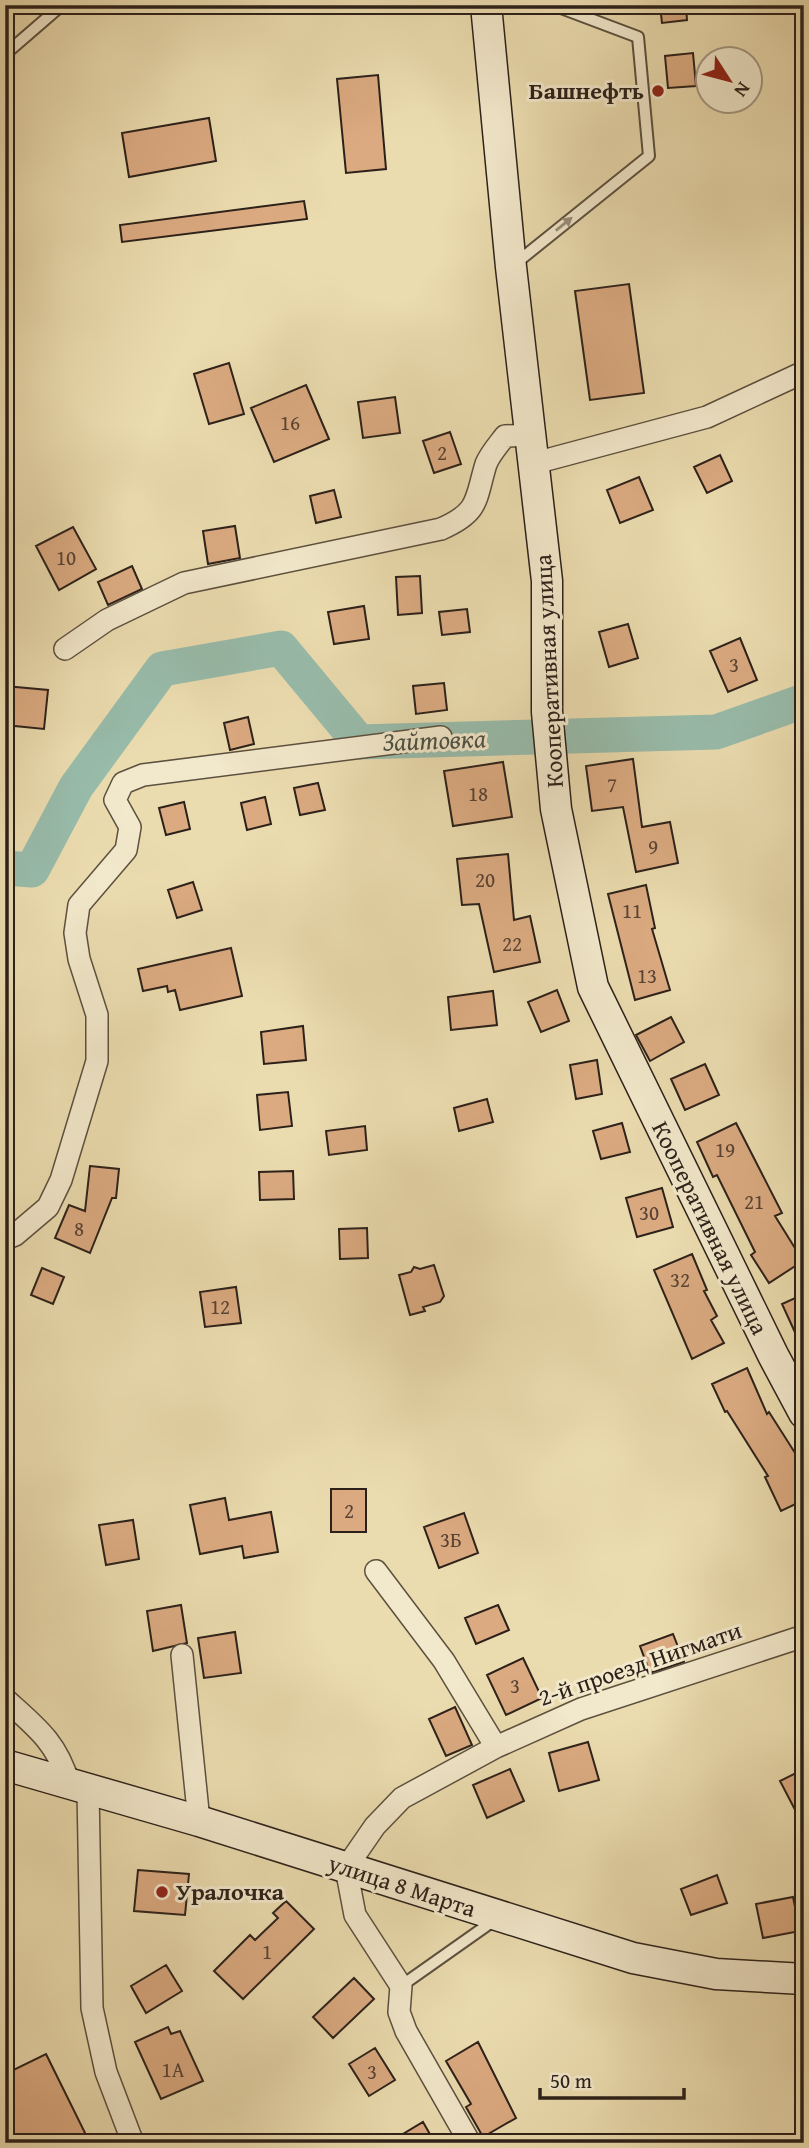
<svg xmlns="http://www.w3.org/2000/svg" width="809" height="2148" font-family="'Gentium Book Plus',serif">
  <style>
    .lines { fill: none; stroke-linecap: round; stroke-linejoin: round }
    .river { stroke: #98bcab; stroke-width: 35 }
    .building { fill: #dbaa81; stroke: #2c211a; stroke-width: 2 }
    .lane-casing { stroke: #5c503f; stroke-width: 14 }
    .street-casing { stroke: #5c503f; stroke-width: 24 }
    .secondary-casing { stroke: #2c211a; stroke-width: 33 }
    .lane { stroke: #f2e8cb; stroke-width: 10 }
    .street { stroke: #f2e8cb; stroke-width: 21 }
    .secondary { stroke: #f2e8cb; stroke-width: 30 }
    .oneway { fill: #998e7b }
    .poi-dot { fill: #8f2418; stroke: #f2e8cb; stroke-width: 2.5 }
    .labels { text-anchor: middle; stroke-width: 6; stroke-linejoin: round; paint-order: stroke }
    .number-label { font-size: 21px; fill: #584334 }
    .poi-label { font-size: 24px; font-weight: bold; fill: #2c211a; stroke: #f2e8cb; text-anchor: end }
    .street-label { font-size: 24px; fill: #2c211a; stroke: #f2e8cb }
    .water-label { font-size: 26px; font-style: italic; fill: #4c5046; stroke: #f2e8cb }
  </style>
  <rect width="100%" height="100%" fill="#ebdcaf"/>
  <filter id="stains"><feTurbulence type="fractalNoise" baseFrequency=".00286" numOctaves="4"/><feColorMatrix values="0 0 0 0 .2 0 0 0 0 .09 0 0 0 0 .02 0 0 0 .5 -.17"/></filter>
  <radialGradient id="worn" r=".72"><stop offset=".6" stop-color="#630" stop-opacity="0"/><stop offset="1" stop-color="#630" stop-opacity=".3"/></radialGradient>
  <g class="lines">
    <path class="river" d="M 5,868 L 32,870 L 76,787 L 162,669 L 281,648 L 359,742 L 716,732 L 804,701"/>
  </g>
  <path class="building" d="M 660,5 L 686,5 L 687,20 L 662,23 Z
    M 693,53 L 696,86 L 668,88 L 665,56 Z
    M 378,75 L 386,169 L 346,173 L 337,79 Z
    M 209,118 L 216,161 L 129,177 L 122,133 Z
    M 304,201 L 307,219 L 122,242 L 120,225 Z
    M 629,284 L 644,393 L 590,400 L 575,291 Z
    M 229,363 L 244,414 L 209,424 L 194,374 Z
    M 306,385 L 329,439 L 274,462 L 251,408 Z
    M 395,397 L 400,433 L 363,438 L 358,402 Z
    M 450,432 L 461,464 L 434,473 L 423,441 Z
    M 720,455 L 732,481 L 707,493 L 694,467 Z
    M 639,477 L 653,510 L 620,523 L 607,490 Z
    M 334,490 L 341,517 L 316,523 L 310,496 Z
    M 235,526 L 240,558 L 208,564 L 203,531 Z
    M 73,527 L 96,569 L 59,590 L 36,546 Z
    M 132,566 L 142,589 L 108,605 L 98,582 Z
    M 420,576 L 422,613 L 398,615 L 396,577 Z
    M 364,606 L 369,639 L 334,644 L 328,612 Z
    M 467,609 L 470,632 L 442,635 L 439,612 Z
    M 628,624 L 638,658 L 609,667 L 599,632 Z
    M 740,638 L 757,680 L 728,692 L 710,651 Z
    M 444,683 L 447,710 L 416,714 L 413,686 Z
    M 5,686 L 48,690 L 44,729 L 5,725 Z
    M 248,717 L 254,744 L 230,750 L 224,723 Z
    M 633,759 L 642,827 L 670,822 L 678,863 L 636,872 L 623,807 L 592,811 L 586,766 Z
    M 503,762 L 512,817 L 453,826 L 444,771 Z
    M 318,783 L 325,810 L 300,815 L 294,788 Z
    M 265,797 L 271,824 L 247,830 L 241,803 Z
    M 184,802 L 190,829 L 166,835 L 159,808 Z
    M 508,854 L 514,920 L 530,916 L 540,962 L 494,972 L 479,904 L 462,905 L 457,859 Z
    M 193,882 L 202,910 L 177,918 L 168,890 Z
    M 646,885 L 655,928 L 652,929 L 670,990 L 635,1000 L 608,894 Z
    M 231,948 L 242,996 L 180,1010 L 175,990 L 168,992 L 167,986 L 143,991 L 138,969 Z
    M 557,990 L 569,1021 L 541,1032 L 528,1002 Z
    M 493,991 L 497,1025 L 451,1030 L 448,997 Z
    M 671,1017 L 684,1042 L 650,1061 L 636,1035 Z
    M 303,1026 L 306,1060 L 264,1064 L 261,1032 Z
    M 597,1060 L 602,1094 L 576,1099 L 570,1065 Z
    M 705,1064 L 719,1095 L 685,1110 L 671,1079 Z
    M 288,1092 L 292,1126 L 260,1130 L 257,1095 Z
    M 487,1099 L 493,1122 L 459,1131 L 454,1108 Z
    M 622,1123 L 630,1152 L 601,1159 L 593,1131 Z
    M 736,1123 L 782,1213 L 775,1216 L 803,1261 L 769,1283 L 751,1255 L 755,1252 L 717,1175 L 713,1177 L 697,1142 Z
    M 365,1126 L 367,1150 L 329,1155 L 326,1131 Z
    M 90,1166 L 119,1169 L 116,1198 L 112,1198 L 90,1253 L 55,1238 L 69,1205 L 85,1211 Z
    M 293,1171 L 294,1199 L 260,1200 L 259,1172 Z
    M 662,1188 L 673,1227 L 637,1237 L 626,1198 Z
    M 367,1228 L 368,1258 L 340,1259 L 339,1229 Z
    M 692,1254 L 707,1290 L 704,1291 L 717,1316 L 711,1320 L 724,1343 L 692,1359 L 654,1270 Z
    M 434,1265 L 444,1296 L 440,1302 L 423,1307 L 425,1311 L 410,1315 L 399,1275 L 411,1272 L 414,1267 L 420,1269 Z
    M 42,1268 L 64,1277 L 53,1304 L 31,1295 Z
    M 236,1287 L 241,1323 L 205,1327 L 200,1292 Z
    M 804,1294 L 804,1352 L 782,1304 Z
    M 747,1368 L 767,1414 L 769,1412 L 804,1467 L 804,1500 L 781,1511 L 765,1477 L 768,1476 L 727,1411 L 725,1412 L 712,1384 Z
    M 331,1489 L 366,1489 L 366,1532 L 331,1532 Z
    M 225,1498 L 229,1520 L 271,1512 L 278,1552 L 244,1558 L 242,1546 L 200,1554 L 190,1505 Z
    M 464,1513 L 478,1553 L 439,1568 L 424,1527 Z
    M 133,1520 L 139,1559 L 106,1565 L 99,1525 Z
    M 181,1605 L 187,1643 L 153,1651 L 147,1611 Z
    M 498,1605 L 509,1630 L 476,1644 L 465,1618 Z
    M 235,1632 L 241,1673 L 204,1678 L 198,1638 Z
    M 673,1634 L 684,1662 L 650,1673 L 640,1646 Z
    M 523,1658 L 542,1698 L 506,1715 L 487,1675 Z
    M 455,1707 L 472,1745 L 446,1756 L 429,1719 Z
    M 588,1742 L 599,1780 L 559,1791 L 549,1753 Z
    M 510,1769 L 524,1801 L 487,1818 L 473,1785 Z
    M 804,1769 L 804,1827 L 780,1781 Z
    M 138,1870 L 189,1874 L 185,1915 L 134,1911 Z
    M 717,1875 L 727,1903 L 691,1915 L 681,1889 Z
    M 793,1897 L 800,1931 L 763,1938 L 756,1904 Z
    M 286,1901 L 314,1929 L 243,1999 L 214,1971 L 250,1935 L 255,1940 L 278,1918 L 273,1913 Z
    M 166,1965 L 182,1991 L 146,2013 L 131,1986 Z
    M 354,1978 L 374,1999 L 333,2038 L 313,2017 Z
    M 168,2027 L 171,2034 L 180,2031 L 203,2081 L 161,2099 L 135,2042 Z
    M 478,2042 L 516,2118 L 483,2137 L 466,2107 L 471,2104 L 446,2061 Z
    M 375,2048 L 395,2080 L 369,2096 L 349,2064 Z
    M 46,2054 L 90,2143 L 5,2143 L 5,2074 Z
    M 423,2122 L 435,2143 L 388,2143 Z"/>
  <g class="lines">
    <defs>
      <path id="lane" d="M 5,51 L 10,50 L 62,5
        M 516,263 L 649,156 L 638,37 L 553,5
        M 401,1986 L 496,1919"/>
      <path id="street" d="M 535,463 L 707,417 L 804,372
        M 65,649 L 107,620 L 184,583 L 441,529 C 480,512 475,500 486,464 C 490,454 499,444 505,436 L 532,435
        M 5,1239 L 15,1235 L 48,1207 L 61,1180 L 97,1061 L 97,1015 L 79,959 L 75,933 L 79,905 L 126,850 L 130,827 L 115,800 L 123,783 L 143,775 L 441,737
        M 376,1571 L 444,1661 L 496,1747
        M 182,1655 L 199,1821
        M 5,1699 C 36,1727 57,1742 69,1784
        M 88,1790 L 92,2008 L 106,2072 L 133,2143
        M 470,2143 L 406,2031 L 399,2012 L 401,1986 L 355,1915 L 346,1868 L 375,1826 L 402,1798 L 496,1747 L 581,1709 L 804,1636"/>
      <path id="secondary" d="M 486,5 L 511,267 L 547,581 L 547,712 L 556,809 L 593,987 L 773,1355 L 804,1413
        M 5,1765 L 199,1821 L 633,1958 L 716,1974 L 804,1979"/>
    </defs>
    <use href="#lane" class="lane-casing"/>
    <use href="#street" class="street-casing"/>
    <use href="#secondary" class="secondary-casing"/>
    <use href="#lane" class="lane"/>
    <use href="#street" class="street"/>
    <use href="#secondary" class="secondary"/>
  </g>
  <defs><path id="oneway-solid" d="M-6-.8H1V-3.2L6.5 0L1 3.2V.8H-6Z" transform="scale(1.75)"/></defs>
  <use class="oneway" href="#oneway-solid" transform="translate(564 224) rotate(-39)"/>
  <g class="poi-dot">
    <circle cx="658" cy="91" r="7"/>
    <circle cx="162" cy="1892" r="7"/>
  </g>
  <g class="labels">
    <g class="number-label">
      <text x="290" y="430">16</text>
      <text x="442" y="460">2</text>
      <text x="66" y="565">10</text>
      <text x="734" y="672">3</text>
      <text x="612" y="792">7</text>
      <text x="478" y="801">18</text>
      <text x="653" y="854">9</text>
      <text x="485" y="887">20</text>
      <text x="632" y="918">11</text>
      <text x="512" y="951">22</text>
      <text x="647" y="983">13</text>
      <text x="725" y="1157">19</text>
      <text x="754" y="1209">21</text>
      <text x="649" y="1220">30</text>
      <text x="79" y="1236">8</text>
      <text x="680" y="1287">32</text>
      <text x="220" y="1314">12</text>
      <text x="349" y="1518">2</text>
      <text x="451" y="1547">3Б</text>
      <text x="515" y="1693">3</text>
      <text x="267" y="1959">1</text>
      <text x="173" y="2077">1А</text>
      <text x="372" y="2079">3</text>
    </g>
    <g class="poi-label">
      <text x="644" y="99">Башнефть</text>
      <text x="176" y="1900" text-anchor="start">Уралочка</text>
    </g>
    <g class="street-label">
      <text transform="translate(549 671) rotate(-93)" y="8">Кооперативная улица</text>
      <text transform="translate(710 1228) rotate(64)" y="8">Кооперативная улица</text>
      <text transform="translate(640 1664) rotate(-19)" y="8">2-й проезд Нигмати</text>
      <text transform="translate(402 1886) rotate(18)" y="8">улица 8 Марта</text>
    </g>
    <g class="water-label">
      <text transform="translate(434 740) rotate(-2)" y="9">Зайтовка</text>
    </g>
  </g>
  <rect width="809" height="2148" fill="none" stroke="#ebdcaf" stroke-width="28"/>
  <rect x="7" y="7" width="795" height="2134" fill="none" stroke="#2c211a" stroke-width="3.5"/>
  <rect x="14" y="14" width="781" height="2120" fill="none" stroke="#2c211a" stroke-width="2"/>
  <g transform="translate(729 80) rotate(126)"><circle r="33" fill="#f2e8cb" stroke="#a39884" stroke-width="2"/>
  <path d="M0-5L12 26L0 18L-12 26Z" fill="#8f2418"/>
  <text y="-10" font-size="19" font-weight="bold" text-anchor="middle" fill="#2c211a">N</text>
  </g>
  <path d="M540 2088v10h144v-10" fill="none" stroke="#2c211a" stroke-width="3.5"/>
  <text x="550" y="2088" font-size="21" fill="#2c211a" stroke="#f2e8cb" stroke-width="5" paint-order="stroke">50 m</text>
  <rect width="100%" height="100%" filter="url(#stains)"/>
  <rect width="100%" height="100%" fill="url(#worn)"/>
</svg>
